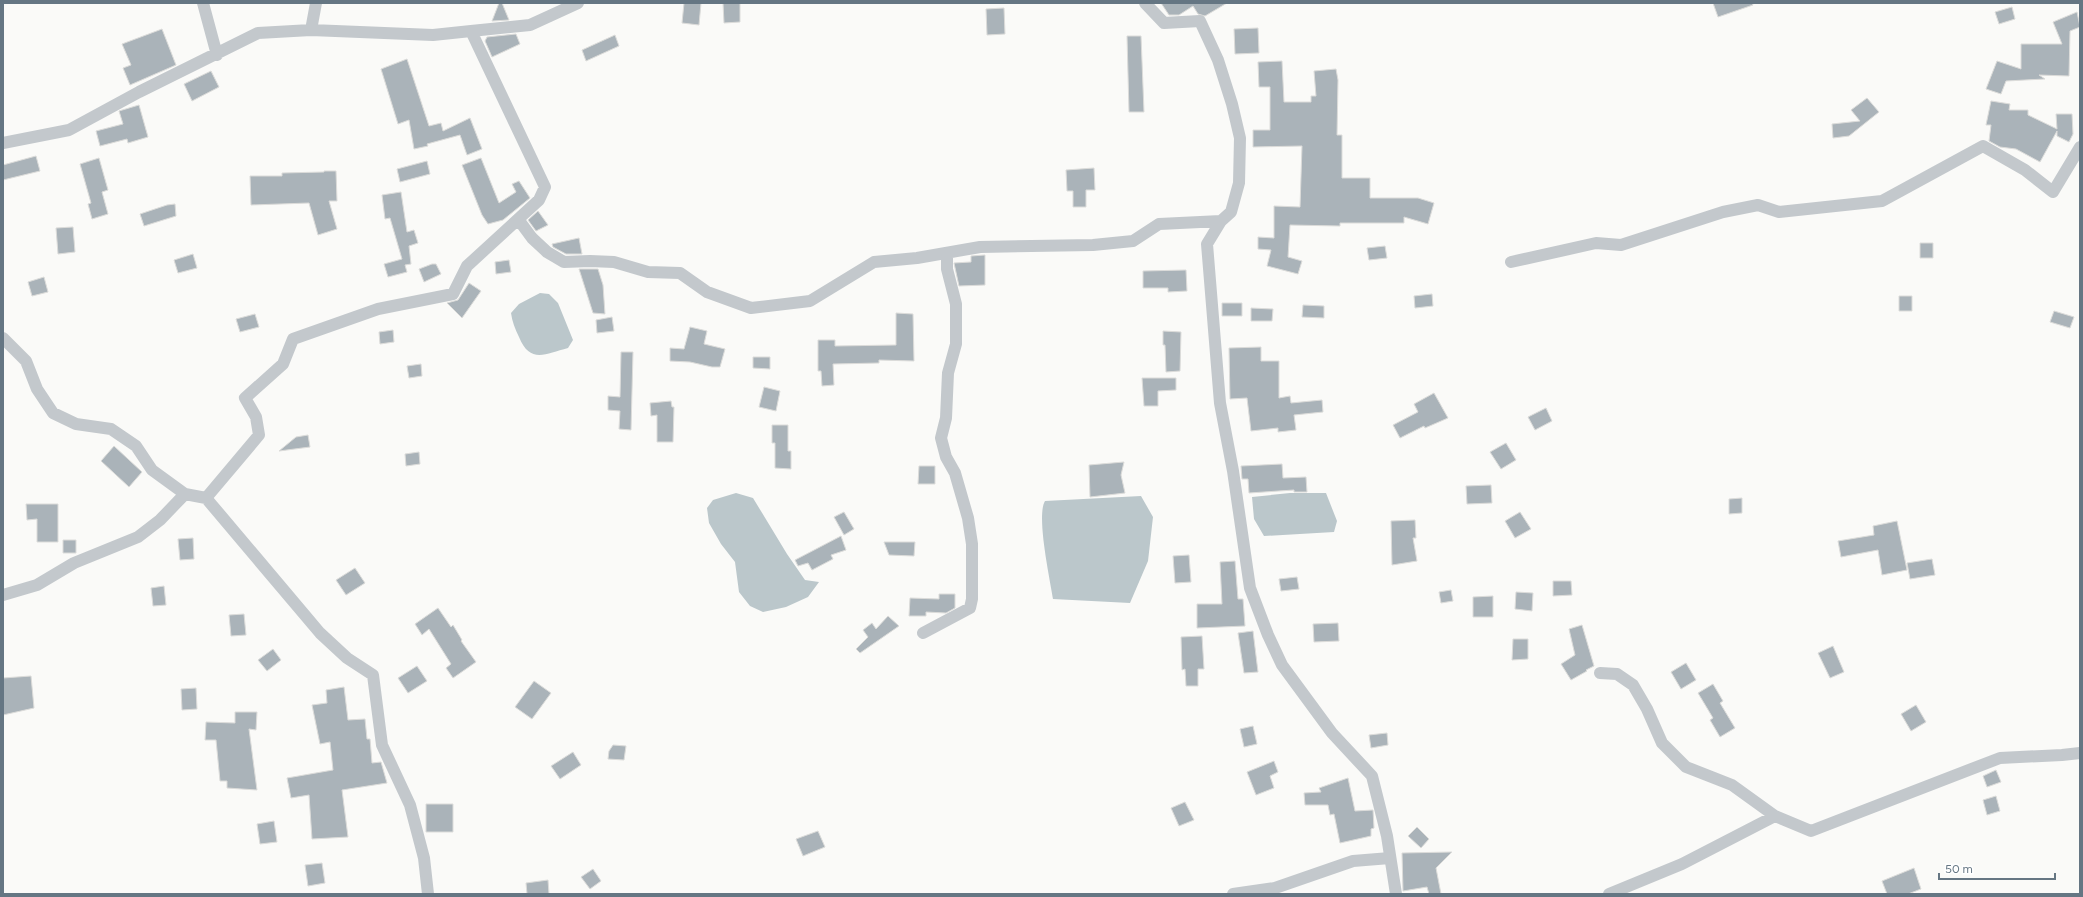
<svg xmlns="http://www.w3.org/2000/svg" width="2083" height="897" font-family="Figtree,sans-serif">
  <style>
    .water { fill: #bbc7cb }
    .building { fill: #aab3b9; stroke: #dcdcda }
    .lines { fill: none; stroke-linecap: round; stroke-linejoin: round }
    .street { stroke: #c3c8cc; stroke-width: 12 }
  </style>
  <rect width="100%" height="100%" fill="#fafaf8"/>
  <path class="water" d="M 540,293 L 549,294 L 558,303 L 573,340 L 568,348 C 545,354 530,364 519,337 C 515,329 512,321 511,313 L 519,304 Z
    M 736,493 L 753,498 L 787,554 L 805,580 L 819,582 L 808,597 L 786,607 L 763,612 L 750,606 L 739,592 L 735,562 L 721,544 L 709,523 L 707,508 L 713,500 Z
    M 1290,493 L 1326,493 L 1337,521 L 1334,532 L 1264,536 L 1254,519 L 1252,497 Z
    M 1141,496 L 1153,517 L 1148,561 L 1130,603 L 1053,599 C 1050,579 1036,516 1045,501 Z"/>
  <path class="building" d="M 499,3 L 502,3 L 509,20 L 492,21 Z
    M 684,3 L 701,3 L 699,25 L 682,23 Z
    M 723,3 L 740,3 L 740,22 L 724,23 Z
    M 1161,3 L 1227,3 L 1205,16 L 1198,14 L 1193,6 L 1179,15 L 1169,15 Z
    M 1713,3 L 1752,3 L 1753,5 L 1718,17 Z
    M 2012,7 L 2015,19 L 1999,24 L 1995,12 Z
    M 1004,8 L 1005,34 L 987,35 L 986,9 Z
    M 2077,12 L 2080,27 L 2070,31 L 2069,76 L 2039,75 L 2045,79 L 2006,81 L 2001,94 L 1986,89 L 1997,61 L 2021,69 L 2021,44 L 2062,44 L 2053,22 Z
    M 1258,28 L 1259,53 L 1235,54 L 1234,29 Z
    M 162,29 L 176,65 L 130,85 L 123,68 L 131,65 L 122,44 Z
    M 516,34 L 520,44 L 492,57 L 485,41 L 487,37 Z
    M 615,35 L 619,46 L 586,61 L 582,50 Z
    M 1127,36 L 1141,36 L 1144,112 L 1129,112 Z
    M 407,59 L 429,126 L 441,123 L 443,131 L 470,118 L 482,149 L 467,155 L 460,135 L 427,144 L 428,146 L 414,149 L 409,120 L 398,124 L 381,69 Z
    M 1282,61 L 1284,102 L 1311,102 L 1311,96 L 1316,96 L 1314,71 L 1336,69 L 1338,80 L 1337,135 L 1342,135 L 1342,178 L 1370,178 L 1370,198 L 1418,198 L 1434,203 L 1428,224 L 1404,217 L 1404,223 L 1340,223 L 1340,226 L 1290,225 L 1288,257 L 1302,261 L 1298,274 L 1267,266 L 1271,250 L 1258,249 L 1258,237 L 1274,238 L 1274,206 L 1300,207 L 1302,146 L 1253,147 L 1253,130 L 1270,130 L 1270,87 L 1259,87 L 1258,62 Z
    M 211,71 L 219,87 L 192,101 L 184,84 Z
    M 1867,98 L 1879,112 L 1849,136 L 1833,138 L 1832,124 L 1860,121 L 1851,110 Z
    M 1991,101 L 2010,104 L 2009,110 L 2028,110 L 2028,115 L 2057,129 L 2056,114 L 2072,114 L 2073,134 L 2069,142 L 2057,136 L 2057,131 L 2040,162 L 2016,149 L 2000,147 L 1989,141 L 1991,125 L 1986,125 Z
    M 139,105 L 148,137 L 128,143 L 127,139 L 100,146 L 96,131 L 123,124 L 119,111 Z
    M 36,156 L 40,171 L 3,180 L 3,165 Z
    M 99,158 L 108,190 L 102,192 L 108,214 L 92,219 L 88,204 L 91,203 L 80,164 Z
    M 481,158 L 499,203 L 516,192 L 512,184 L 519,181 L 530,198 L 503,220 L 488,224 L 482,215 L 462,165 Z
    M 427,161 L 430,174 L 400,182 L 397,169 Z
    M 1094,168 L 1095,190 L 1086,190 L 1086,207 L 1073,207 L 1073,191 L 1067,191 L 1066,170 Z
    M 324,171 L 336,171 L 337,201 L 329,201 L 337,229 L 318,235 L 309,203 L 251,205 L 250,176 L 282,176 L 282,173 L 324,172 Z
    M 401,192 L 407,232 L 414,230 L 418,243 L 409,246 L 411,264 L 405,265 L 407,272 L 388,277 L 384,264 L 402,259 L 390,218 L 385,219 L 382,195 Z
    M 175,204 L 176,216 L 144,226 L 140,214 L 167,205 Z
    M 538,211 L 548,225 L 536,231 L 528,220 Z
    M 73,227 L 75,252 L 58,254 L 56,228 Z
    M 579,238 L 582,254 L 566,254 L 553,247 L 552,244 Z
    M 1920,243 L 1933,243 L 1933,258 L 1920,258 Z
    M 1385,246 L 1387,258 L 1369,260 L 1367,248 Z
    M 193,254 L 197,268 L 178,273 L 174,260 Z
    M 985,255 L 985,285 L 959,286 L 954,263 L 971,262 L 971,256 Z
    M 509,260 L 511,272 L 496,274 L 495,262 Z
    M 432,264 L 436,264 L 441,274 L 424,282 L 419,269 Z
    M 579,269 L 598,269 L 603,285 L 605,314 L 593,313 Z
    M 1186,270 L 1187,291 L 1168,292 L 1168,288 L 1143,288 L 1143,271 Z
    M 44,277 L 48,292 L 32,296 L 28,282 Z
    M 469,283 L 481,291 L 462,318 L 447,303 L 458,300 Z
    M 1432,294 L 1433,306 L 1415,308 L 1414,296 Z
    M 1899,296 L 1912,296 L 1912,311 L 1899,311 Z
    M 1222,303 L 1242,303 L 1242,316 L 1222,316 Z
    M 1303,305 L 1324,306 L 1324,318 L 1302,317 Z
    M 1251,308 L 1273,309 L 1272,321 L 1251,321 Z
    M 2054,311 L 2074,317 L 2070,328 L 2050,322 Z
    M 896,313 L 913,314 L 914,361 L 879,360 L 879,363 L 833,364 L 834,385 L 822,386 L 821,371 L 818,371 L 818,340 L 835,340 L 835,346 L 896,345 Z
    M 255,314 L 259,327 L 240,332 L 236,319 Z
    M 612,317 L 614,331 L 597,333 L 596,320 Z
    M 690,327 L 707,331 L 704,344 L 725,349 L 720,367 L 712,367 L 690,362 L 670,361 L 670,348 L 684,349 Z
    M 393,330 L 394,342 L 380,344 L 379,332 Z
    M 1163,331 L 1181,332 L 1180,371 L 1166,372 L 1165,345 L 1163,345 Z
    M 1261,347 L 1261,361 L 1279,361 L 1279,398 L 1290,396 L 1291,403 L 1322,400 L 1323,412 L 1294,415 L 1296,430 L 1278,432 L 1278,428 L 1251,431 L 1247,398 L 1230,399 L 1229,348 Z
    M 621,352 L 633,352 L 631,430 L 619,429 L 620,411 L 608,410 L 608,396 L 620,397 Z
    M 753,357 L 770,357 L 770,369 L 753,368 Z
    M 421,364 L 422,376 L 409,378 L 407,366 Z
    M 1142,378 L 1176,378 L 1176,390 L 1158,391 L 1158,406 L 1144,406 Z
    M 764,387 L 780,391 L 776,411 L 759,407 Z
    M 1434,393 L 1448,418 L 1425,428 L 1424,426 L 1400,438 L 1393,425 L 1418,412 L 1414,404 Z
    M 671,401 L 672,407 L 674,407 L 673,442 L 657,442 L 657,415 L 651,416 L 650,403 Z
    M 1546,408 L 1552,421 L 1535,430 L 1528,417 Z
    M 772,425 L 788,425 L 788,451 L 791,451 L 791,469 L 775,468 L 775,443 L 772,443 Z
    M 308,435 L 310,447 L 279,451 L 296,437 Z
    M 1506,443 L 1516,460 L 1501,469 L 1490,452 Z
    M 114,446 L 142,472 L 129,487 L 101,461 Z
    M 419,452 L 420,464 L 406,466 L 405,454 Z
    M 1124,462 L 1121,475 L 1125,493 L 1090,497 L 1089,465 Z
    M 1282,464 L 1283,478 L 1306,477 L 1307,492 L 1294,492 L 1294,490 L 1249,493 L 1248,479 L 1242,479 L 1241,466 Z
    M 919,466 L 935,466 L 935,484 L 918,484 Z
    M 1491,485 L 1492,503 L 1467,504 L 1466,486 Z
    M 1742,498 L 1742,513 L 1729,514 L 1729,499 Z
    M 26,504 L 58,504 L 58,542 L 37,542 L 37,519 L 27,520 Z
    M 844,512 L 854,529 L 844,535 L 834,517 Z
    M 1520,512 L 1531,529 L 1515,538 L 1505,521 Z
    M 1415,520 L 1416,538 L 1413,538 L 1417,561 L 1392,565 L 1391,521 Z
    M 1897,521 L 1907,570 L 1882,575 L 1878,550 L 1841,557 L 1838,541 L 1874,535 L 1873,526 Z
    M 841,536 L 846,550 L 831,555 L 833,559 L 812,570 L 808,563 L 798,566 L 795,560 Z
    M 193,538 L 194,559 L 180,560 L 178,539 Z
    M 63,540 L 76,540 L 76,553 L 63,553 Z
    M 884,542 L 915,542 L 914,556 L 889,555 Z
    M 1189,555 L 1191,582 L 1175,583 L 1173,556 Z
    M 1932,559 L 1935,575 L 1910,579 L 1907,563 Z
    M 1235,561 L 1238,599 L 1243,599 L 1245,626 L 1197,628 L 1197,604 L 1222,604 L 1220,562 Z
    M 355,568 L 365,583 L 346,595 L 336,580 Z
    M 1297,577 L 1299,589 L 1281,591 L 1279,579 Z
    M 1553,581 L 1571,581 L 1572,595 L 1553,596 Z
    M 164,586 L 166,605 L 153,606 L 151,588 Z
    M 1451,590 L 1453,601 L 1441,603 L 1439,592 Z
    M 1516,592 L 1533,593 L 1532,611 L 1515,609 Z
    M 939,594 L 955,594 L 955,608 L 946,613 L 926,612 L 926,616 L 909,616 L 910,598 L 939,599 Z
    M 1493,596 L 1493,617 L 1473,617 L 1473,597 Z
    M 438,608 L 451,627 L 453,625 L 462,640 L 461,641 L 476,662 L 453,678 L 446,668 L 451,664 L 429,629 L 422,635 L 415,624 Z
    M 244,614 L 246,635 L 231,636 L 229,615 Z
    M 888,616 L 899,626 L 860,653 L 856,649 L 868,637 L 863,630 L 872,623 L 876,629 Z
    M 1338,623 L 1339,641 L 1314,642 L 1313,624 Z
    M 1582,625 L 1594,666 L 1586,670 L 1587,671 L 1571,680 L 1561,664 L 1575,655 L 1569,629 Z
    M 1253,631 L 1258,672 L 1244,673 L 1238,633 Z
    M 1202,636 L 1204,669 L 1198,669 L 1198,686 L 1186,686 L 1185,669 L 1182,670 L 1181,637 Z
    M 1513,639 L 1528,639 L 1528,659 L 1512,660 Z
    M 1833,646 L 1844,672 L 1830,678 L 1818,653 Z
    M 273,649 L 281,660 L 267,671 L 258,660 Z
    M 1686,663 L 1696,680 L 1681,689 L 1671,672 Z
    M 417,666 L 427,681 L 408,693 L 398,678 Z
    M 31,676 L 34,708 L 3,715 L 3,678 Z
    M 534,681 L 551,693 L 532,719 L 515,707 Z
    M 1713,684 L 1723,701 L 1720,703 L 1735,728 L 1720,737 L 1710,720 L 1713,718 L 1698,693 Z
    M 344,687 L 348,720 L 365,719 L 367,739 L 370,739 L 372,763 L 381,762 L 387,783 L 342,790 L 348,837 L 312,839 L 309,795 L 291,798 L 287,778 L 333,770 L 330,742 L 320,744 L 312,705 L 327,703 L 326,690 Z
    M 196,688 L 197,709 L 182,710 L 181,689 Z
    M 1916,705 L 1926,722 L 1911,731 L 1901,714 Z
    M 235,712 L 257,712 L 256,730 L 249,729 L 257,790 L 227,788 L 227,781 L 220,781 L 216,740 L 205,740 L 206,722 L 235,723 Z
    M 1253,726 L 1257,744 L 1244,747 L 1240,729 Z
    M 1387,733 L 1388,745 L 1371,748 L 1369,735 Z
    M 613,745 L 626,746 L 624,760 L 608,759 L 609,751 Z
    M 573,752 L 581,765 L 560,779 L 551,766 Z
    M 1274,761 L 1278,772 L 1270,776 L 1274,788 L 1256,795 L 1247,772 Z
    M 1996,770 L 2001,782 L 1987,787 L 1983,776 Z
    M 1348,778 L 1355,811 L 1373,810 L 1374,828 L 1371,829 L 1371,836 L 1340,843 L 1334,814 L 1330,815 L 1328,805 L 1305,805 L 1304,793 L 1321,792 L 1319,788 Z
    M 1996,796 L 2000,811 L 1987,815 L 1983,800 Z
    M 1185,802 L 1194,820 L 1179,826 L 1171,808 Z
    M 426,804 L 453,804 L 453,832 L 426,832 Z
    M 274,821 L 277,842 L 260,844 L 257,824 Z
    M 1417,827 L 1429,839 L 1421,848 L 1408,836 Z
    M 818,831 L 825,847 L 803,856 L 796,839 Z
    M 1452,852 L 1436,868 L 1441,894 L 1429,894 L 1427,887 L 1403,891 L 1402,853 Z
    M 322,863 L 325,883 L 308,886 L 305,865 Z
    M 1914,868 L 1921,889 L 1908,894 L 1887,894 L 1882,881 Z
    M 593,869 L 601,881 L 590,889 L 581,877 Z
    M 548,880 L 549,894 L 527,894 L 526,883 Z"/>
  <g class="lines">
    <path class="street" d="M 203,3 L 217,55
      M 1145,3 L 1164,23 L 1200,21 L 1218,60 L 1232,104 L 1240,138 L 1239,183 L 1231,212 L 1221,221 L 1207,244 L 1220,403 L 1233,471 L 1250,588 L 1268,635 L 1282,665 L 1332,733 L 1372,776 L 1387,836 L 1396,894
      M 311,30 L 316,3
      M 3,143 L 69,130 L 139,92 L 258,33 L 311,30 L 433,35 L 471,31 L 530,25 L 578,3
      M 518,219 L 532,238 L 547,252 L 564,262 L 590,261 L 614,262 L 648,272 L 680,273 L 707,292 L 751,308 L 810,301 L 874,262 L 917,258 L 980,247 L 1093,245 L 1133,241 L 1159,224 L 1221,221
      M 1511,262 L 1596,243 L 1621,245 L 1723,212 L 1758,205 L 1779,212 L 1882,201 L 1983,146 L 2025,170 L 2053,192 L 2080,147
      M 3,338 L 26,361 L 37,389 L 53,413 L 76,424 L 111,429 L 136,446 L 152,470 L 185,494 L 206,498 L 320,633 L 347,658 L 373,675 L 382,745 L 410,805 L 424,858 L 428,894
      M 206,498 L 259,435 L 256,417 L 245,398 L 283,364 L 293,339 L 378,309 L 453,294 L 467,266 L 539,200 L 545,187 L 471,31
      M 3,595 L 37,585 L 74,563 L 138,537 L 160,520 L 185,494
      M 923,633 L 970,608 L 972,599 L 972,544 L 968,518 L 955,473 L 946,457 L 941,438 L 946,418 L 948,373 L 956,344 L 956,304 L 947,269 L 947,253
      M 1600,673 L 1617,674 L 1633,685 L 1647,709 L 1662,743 L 1686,767 L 1732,785 L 1775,816
      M 1233,894 L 1275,888 L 1353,861 L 1390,858
      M 1609,894 L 1682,864 L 1775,816 L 1811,831 L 2000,758 L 2062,755 L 2080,753"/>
  </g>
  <rect width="2083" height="897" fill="none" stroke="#657683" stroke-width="8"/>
  <path d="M1939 873v6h116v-6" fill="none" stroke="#657683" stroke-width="2"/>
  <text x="1945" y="873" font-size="12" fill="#657683" stroke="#ffffff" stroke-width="3" paint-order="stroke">50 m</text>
</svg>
